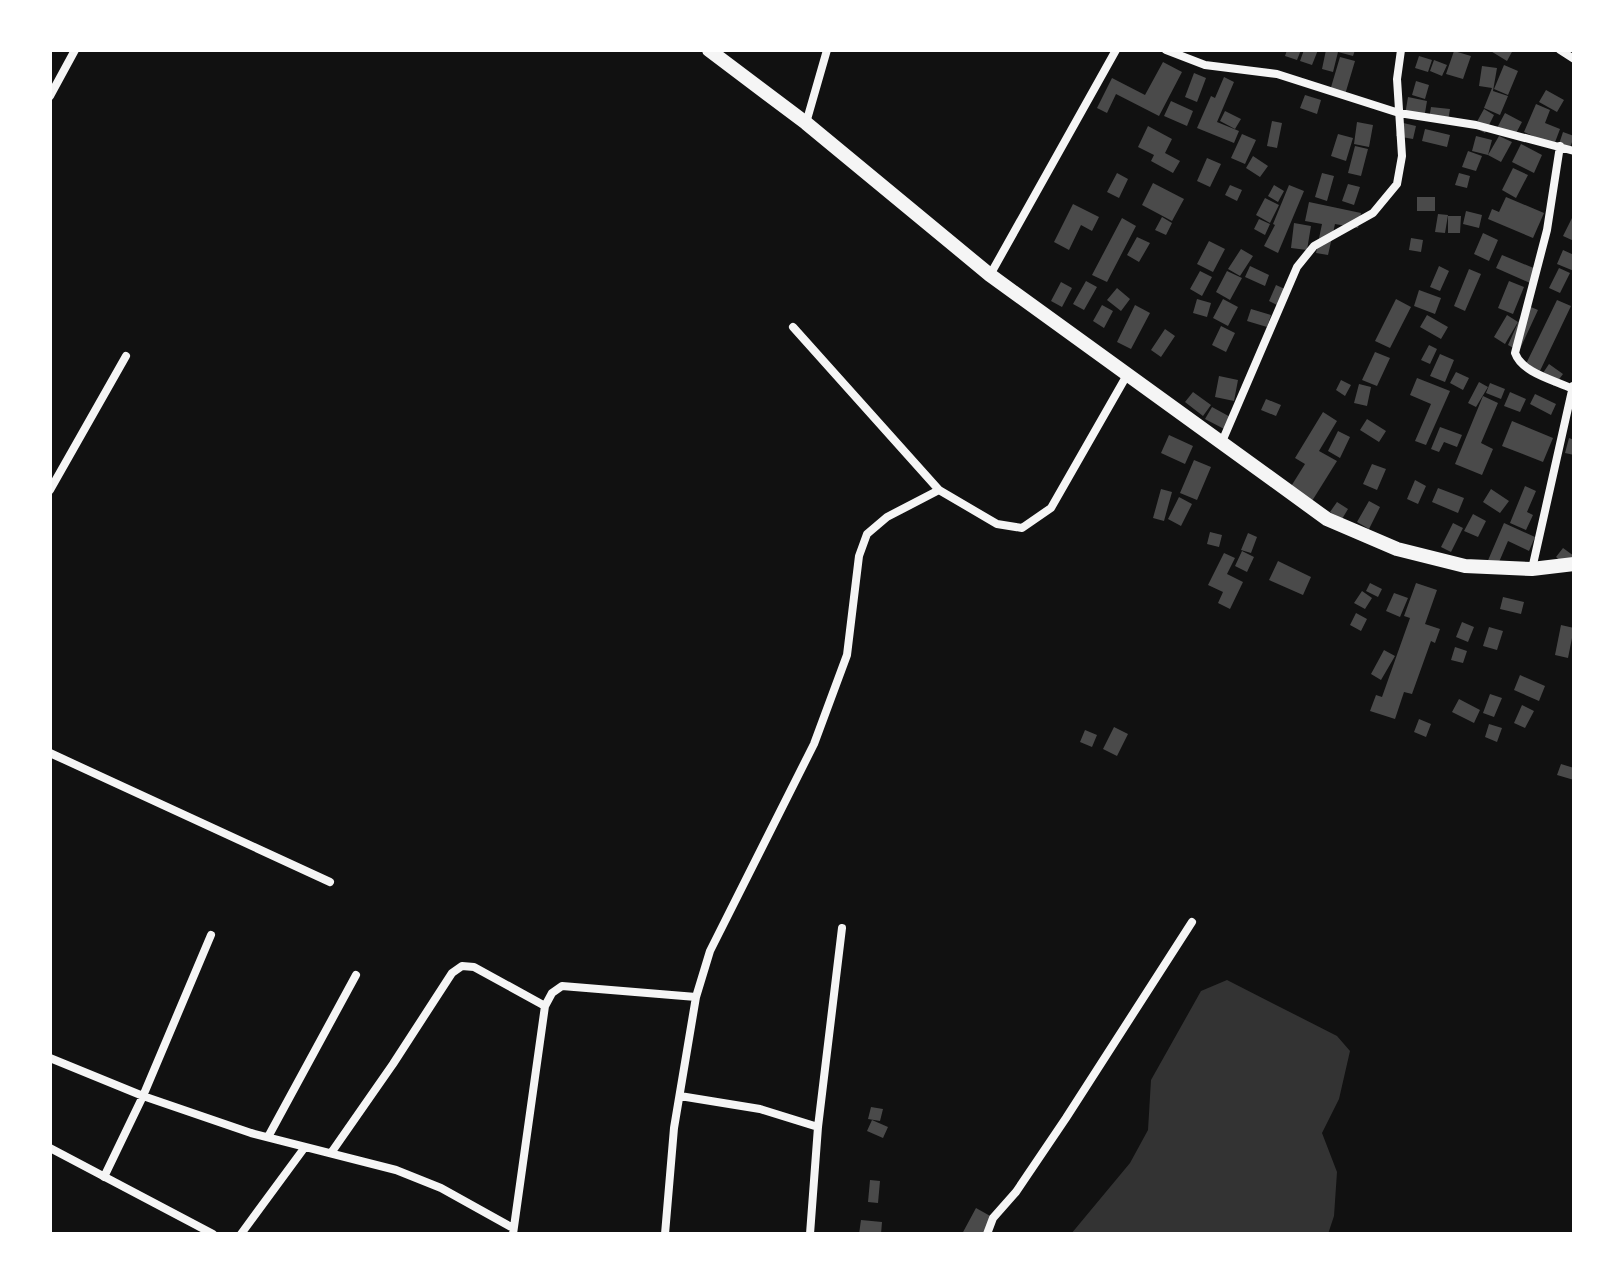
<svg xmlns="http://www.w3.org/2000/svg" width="1624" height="1284" font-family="'IBM Plex Serif',serif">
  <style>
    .water { fill: #333 }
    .building { fill: #4a4a4a }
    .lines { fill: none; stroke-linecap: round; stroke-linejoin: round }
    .minor { stroke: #f5f5f5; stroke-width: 8 }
    .tertiary { stroke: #f5f5f5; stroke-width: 14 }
  </style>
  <rect width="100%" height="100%" fill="#111"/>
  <path class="water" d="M 1227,980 L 1337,1036 L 1350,1051 L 1339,1099 L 1322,1133 L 1337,1172 L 1334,1216 L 1328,1234 L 1071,1234 L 1130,1163 L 1148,1130 L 1151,1080 L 1201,991 Z"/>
  <path class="building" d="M 1287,50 L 1301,50 L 1297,60 L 1285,56 Z
    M 1304,50 L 1318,50 L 1312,65 L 1300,61 Z
    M 1326,50 L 1355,50 L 1353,56 L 1338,52 L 1333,72 L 1322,69 Z
    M 1489,50 L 1513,50 L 1507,61 Z
    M 1454,51 L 1471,56 L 1463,79 L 1446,74 Z
    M 1419,56 L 1432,60 L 1428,72 L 1415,68 Z
    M 1340,57 L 1355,61 L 1344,98 L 1329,94 Z
    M 1434,60 L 1447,65 L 1442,76 L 1430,71 Z
    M 1163,62 L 1182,72 L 1159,116 L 1116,94 L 1107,113 L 1097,108 L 1112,78 L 1145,95 Z
    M 1504,65 L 1518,71 L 1508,95 L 1494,89 Z
    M 1482,66 L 1497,68 L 1493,91 L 1508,96 L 1500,115 L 1484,108 L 1492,88 L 1479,86 Z
    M 1194,73 L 1206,78 L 1197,102 L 1185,97 Z
    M 1224,77 L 1234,82 L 1217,122 L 1239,131 L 1234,143 L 1197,128 L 1211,96 L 1215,98 Z
    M 1416,81 L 1429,85 L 1425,99 L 1412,95 Z
    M 1546,90 L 1564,100 L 1557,112 L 1539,102 Z
    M 1305,95 L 1321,100 L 1317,114 L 1300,108 Z
    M 1408,97 L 1427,101 L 1424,119 L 1405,115 Z
    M 1171,101 L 1193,111 L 1187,126 L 1164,116 Z
    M 1536,104 L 1550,110 L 1545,123 L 1560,129 L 1554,145 L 1524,132 Z
    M 1431,107 L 1450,109 L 1448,121 L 1429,119 Z
    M 1484,109 L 1494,115 L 1485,133 L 1474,127 Z
    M 1225,111 L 1241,119 L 1235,129 L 1220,121 Z
    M 1505,113 L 1522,122 L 1514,137 L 1497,128 Z
    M 1272,121 L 1282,123 L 1277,148 L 1267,146 Z
    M 1357,122 L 1373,125 L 1369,147 L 1354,144 Z
    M 1399,122 L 1416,126 L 1413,139 L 1396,136 Z
    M 1148,126 L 1172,139 L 1165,153 L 1180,161 L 1173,173 L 1151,161 L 1154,155 L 1138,147 Z
    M 1425,129 L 1450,135 L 1447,147 L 1422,141 Z
    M 1563,132 L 1574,136 L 1570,148 L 1559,144 Z
    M 1242,134 L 1256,140 L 1245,164 L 1231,158 Z
    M 1338,134 L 1353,138 L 1346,161 L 1331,156 Z
    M 1476,136 L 1492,140 L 1488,155 L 1472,151 Z
    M 1499,136 L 1512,142 L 1501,162 L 1488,155 Z
    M 1521,144 L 1542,155 L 1534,173 L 1512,162 Z
    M 1355,146 L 1368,149 L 1361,176 L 1348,173 Z
    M 1468,151 L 1482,156 L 1476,171 L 1462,167 Z
    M 1253,156 L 1268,166 L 1260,177 L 1246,168 Z
    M 1207,158 L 1221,164 L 1210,187 L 1197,181 Z
    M 1513,168 L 1528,175 L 1516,198 L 1502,190 Z
    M 1117,173 L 1128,179 L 1119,198 L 1107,192 Z
    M 1322,173 L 1334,176 L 1327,201 L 1315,197 Z
    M 1459,173 L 1470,176 L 1467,188 L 1455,185 Z
    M 1153,183 L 1184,199 L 1172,221 L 1142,205 Z
    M 1348,184 L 1360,187 L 1354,205 L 1342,201 Z
    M 1230,185 L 1242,190 L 1237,201 L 1225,195 Z
    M 1274,185 L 1284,191 L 1278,202 L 1268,196 Z
    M 1289,185 L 1304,191 L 1278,253 L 1264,246 L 1275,225 L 1273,224 Z
    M 1417,197 L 1435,197 L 1435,211 L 1417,211 Z
    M 1506,197 L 1544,213 L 1533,238 L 1488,219 L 1492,209 L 1499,212 Z
    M 1265,198 L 1279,205 L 1270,223 L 1256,215 Z
    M 1309,202 L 1361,213 L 1358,228 L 1335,224 L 1328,255 L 1316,253 L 1322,224 L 1305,221 Z
    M 1073,204 L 1099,217 L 1092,231 L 1081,225 L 1069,250 L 1054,242 Z
    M 1466,211 L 1482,215 L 1479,228 L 1463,224 Z
    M 1438,214 L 1448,215 L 1445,233 L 1435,232 Z
    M 1574,214 L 1574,241 L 1563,236 Z
    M 1448,216 L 1461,216 L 1460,233 L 1448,233 Z
    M 1162,217 L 1172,223 L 1166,235 L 1155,230 Z
    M 1122,218 L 1136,226 L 1107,282 L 1092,275 Z
    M 1259,219 L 1270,224 L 1265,235 L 1254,229 Z
    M 1294,223 L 1311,226 L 1307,250 L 1291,248 Z
    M 1483,233 L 1498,240 L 1489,261 L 1474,254 Z
    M 1137,237 L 1150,243 L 1139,262 L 1127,255 Z
    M 1411,238 L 1423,240 L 1421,252 L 1409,250 Z
    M 1209,241 L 1225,249 L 1213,272 L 1197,264 Z
    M 1241,249 L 1253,256 L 1240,276 L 1228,269 Z
    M 1563,250 L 1574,255 L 1574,271 L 1557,264 Z
    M 1502,255 L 1536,269 L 1530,283 L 1496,268 Z
    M 1250,266 L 1269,275 L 1265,286 L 1245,277 Z
    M 1439,266 L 1449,271 L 1440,291 L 1430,287 Z
    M 1559,268 L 1570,273 L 1560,293 L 1549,288 Z
    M 1469,269 L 1481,274 L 1465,311 L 1454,306 Z
    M 1200,271 L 1212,277 L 1202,296 L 1190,289 Z
    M 1227,271 L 1242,278 L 1230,300 L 1216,292 Z
    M 1086,281 L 1097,287 L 1084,310 L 1073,304 Z
    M 1509,281 L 1524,287 L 1513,314 L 1498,308 Z
    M 1061,282 L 1072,288 L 1062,307 L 1051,301 Z
    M 1276,285 L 1287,290 L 1279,306 L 1269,301 Z
    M 1117,288 L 1130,299 L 1121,311 L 1107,300 Z
    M 1419,290 L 1441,298 L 1435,314 L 1414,306 Z
    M 1197,299 L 1211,303 L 1207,317 L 1193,313 Z
    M 1223,299 L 1238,307 L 1228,326 L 1213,318 Z
    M 1396,299 L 1411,307 L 1390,348 L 1375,341 Z
    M 1557,300 L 1571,306 L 1538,375 L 1524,368 Z
    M 1102,305 L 1113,311 L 1104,328 L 1093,321 Z
    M 1135,305 L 1150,313 L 1131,349 L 1117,342 Z
    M 1526,305 L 1538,310 L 1519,351 L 1508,345 Z
    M 1251,309 L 1271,315 L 1267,327 L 1247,321 Z
    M 1427,315 L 1448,327 L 1441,339 L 1420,327 Z
    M 1507,315 L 1518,322 L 1505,344 L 1494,337 Z
    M 1221,326 L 1235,333 L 1226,352 L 1212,345 Z
    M 1165,329 L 1175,336 L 1161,357 L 1151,350 Z
    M 1429,345 L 1437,349 L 1430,364 L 1421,360 Z
    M 1375,352 L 1390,358 L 1377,386 L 1362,380 Z
    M 1440,354 L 1454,360 L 1445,382 L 1430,376 Z
    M 1549,364 L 1563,374 L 1554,386 L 1541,376 Z
    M 1456,372 L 1469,378 L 1463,390 L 1450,383 Z
    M 1219,376 L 1238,380 L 1234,401 L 1215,397 Z
    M 1417,378 L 1450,391 L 1426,445 L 1415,441 L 1431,404 L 1410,395 Z
    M 1341,380 L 1351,385 L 1345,396 L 1336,390 Z
    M 1479,382 L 1488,387 L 1476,407 L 1468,403 Z
    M 1490,383 L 1505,389 L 1501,399 L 1486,393 Z
    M 1359,384 L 1371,387 L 1367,406 L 1354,403 Z
    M 1193,392 L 1211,405 L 1203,416 L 1185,402 Z
    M 1510,392 L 1526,399 L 1520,412 L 1504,406 Z
    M 1535,394 L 1556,404 L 1551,415 L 1530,404 Z
    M 1483,396 L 1498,403 L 1481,443 L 1493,449 L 1482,475 L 1455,464 Z
    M 1266,399 L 1281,405 L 1276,416 L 1261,410 Z
    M 1212,407 L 1234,419 L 1228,431 L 1205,419 Z
    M 1323,412 L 1337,421 L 1319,451 L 1337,461 L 1312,501 L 1290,488 L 1305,464 L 1295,458 Z
    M 1367,419 L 1386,431 L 1379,442 L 1360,430 Z
    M 1512,421 L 1553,438 L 1543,462 L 1502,446 Z
    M 1440,427 L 1462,435 L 1457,447 L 1444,442 L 1439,452 L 1431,449 Z
    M 1338,431 L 1350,437 L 1340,458 L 1328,451 Z
    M 1169,435 L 1193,446 L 1185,464 L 1161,453 Z
    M 1569,438 L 1574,440 L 1574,455 L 1565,453 Z
    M 1194,460 L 1211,467 L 1197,500 L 1180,493 Z
    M 1372,464 L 1386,469 L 1377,490 L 1363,484 Z
    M 1415,480 L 1426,486 L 1418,504 L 1407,499 Z
    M 1525,486 L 1536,491 L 1527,512 L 1533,515 L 1526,530 L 1510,523 Z
    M 1438,488 L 1464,498 L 1458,513 L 1432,502 Z
    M 1161,489 L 1172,492 L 1164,521 L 1153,518 Z
    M 1491,489 L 1509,501 L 1500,513 L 1483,502 Z
    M 1179,497 L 1192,504 L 1181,526 L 1168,519 Z
    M 1369,501 L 1380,507 L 1369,529 L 1357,522 Z
    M 1337,502 L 1348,509 L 1342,519 L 1330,512 Z
    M 1473,514 L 1486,521 L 1478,537 L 1464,531 Z
    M 1453,523 L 1463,528 L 1451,552 L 1441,547 Z
    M 1504,523 L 1535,537 L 1529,551 L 1508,541 L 1496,569 L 1486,565 Z
    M 1210,532 L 1222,535 L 1219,547 L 1207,544 Z
    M 1248,533 L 1257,537 L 1251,553 L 1241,550 Z
    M 1563,548 L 1574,556 L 1568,567 L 1556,557 Z
    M 1242,551 L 1254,557 L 1247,572 L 1235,566 Z
    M 1224,553 L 1235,558 L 1227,574 L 1243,582 L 1230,609 L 1218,603 L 1223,592 L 1208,585 Z
    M 1278,561 L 1311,577 L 1303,595 L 1269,580 Z
    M 1370,583 L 1382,589 L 1378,597 L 1366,591 Z
    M 1416,583 L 1437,590 L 1425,624 L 1440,629 L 1435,643 L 1431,641 L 1412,694 L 1404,692 L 1395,719 L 1370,711 L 1376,695 L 1382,697 L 1410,618 L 1404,616 Z
    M 1362,591 L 1372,598 L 1365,609 L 1354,603 Z
    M 1394,593 L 1408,598 L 1400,617 L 1386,611 Z
    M 1503,597 L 1524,602 L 1521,614 L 1500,609 Z
    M 1356,613 L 1367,619 L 1361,631 L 1350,625 Z
    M 1462,622 L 1474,627 L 1468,642 L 1456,637 Z
    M 1561,625 L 1574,628 L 1568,658 L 1555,655 Z
    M 1489,627 L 1503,631 L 1497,650 L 1483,646 Z
    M 1455,647 L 1467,651 L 1463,663 L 1451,660 Z
    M 1384,650 L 1395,656 L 1381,680 L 1371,674 Z
    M 1520,675 L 1545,686 L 1539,701 L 1514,690 Z
    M 1490,694 L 1502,698 L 1494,717 L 1483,713 Z
    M 1459,699 L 1480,710 L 1474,723 L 1452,712 Z
    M 1522,705 L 1534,711 L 1525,728 L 1514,723 Z
    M 1419,719 L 1431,724 L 1426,737 L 1414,732 Z
    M 1489,724 L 1502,728 L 1497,742 L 1485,737 Z
    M 1114,727 L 1128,734 L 1117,756 L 1103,749 Z
    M 1085,730 L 1097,735 L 1092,747 L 1080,742 Z
    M 1561,764 L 1574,768 L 1574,780 L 1557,775 Z
    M 871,1107 L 883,1109 L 880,1121 L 868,1119 Z
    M 872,1120 L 888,1127 L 883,1138 L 867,1131 Z
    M 870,1180 L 880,1181 L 878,1203 L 868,1202 Z
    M 976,1208 L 992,1217 L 983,1234 L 962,1234 Z
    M 861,1220 L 882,1222 L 881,1234 L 859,1234 Z"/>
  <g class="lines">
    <path class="minor" d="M 1166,50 L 1205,65 L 1277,74 L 1399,113 L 1476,125 L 1574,151
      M 1560,50 L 1574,59
      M 50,96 L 75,50
      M 806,123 L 827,50
      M 1560,146 L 1547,230 L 1515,353 C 1522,373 1554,380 1573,389
      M 990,275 L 1116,50
      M 793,327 L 939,490 L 997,524 L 1022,528 L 1051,508 L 1127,375
      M 1221,444 L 1297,267 L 1314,246 L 1373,213 L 1397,184 L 1402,156 L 1397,79 L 1401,50
      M 50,490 L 126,356
      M 1532,569 L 1573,386
      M 50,753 L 330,882
      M 50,1058 L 143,1096 L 251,1133 L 396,1170 L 441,1188 L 513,1228
      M 680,1096 L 760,1109 L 818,1127
      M 268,1137 L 356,975
      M 50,1148 L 213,1234
      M 331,1153 L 393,1064 L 452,973 L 462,966 L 474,967 L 545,1006
      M 104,1177 L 143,1096 L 211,935
      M 241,1234 L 305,1147
      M 513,1234 L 545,1006 L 552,993 L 562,986 L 696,997
      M 665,1234 L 674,1128 L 696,997 L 710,951 L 814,744 L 847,655 L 859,556 L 867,534 L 887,517 L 939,490
      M 810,1234 L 818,1127 L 842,928
      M 987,1234 L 993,1218 L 1016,1192 L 1066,1118 L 1192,922"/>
    <path class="tertiary" d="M 709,50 L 806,123 L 990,275 L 1327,519 L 1397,549 L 1465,566 L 1532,569 L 1574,564"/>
  </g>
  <rect width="1624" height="1284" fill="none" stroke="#ffffff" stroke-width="104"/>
</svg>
